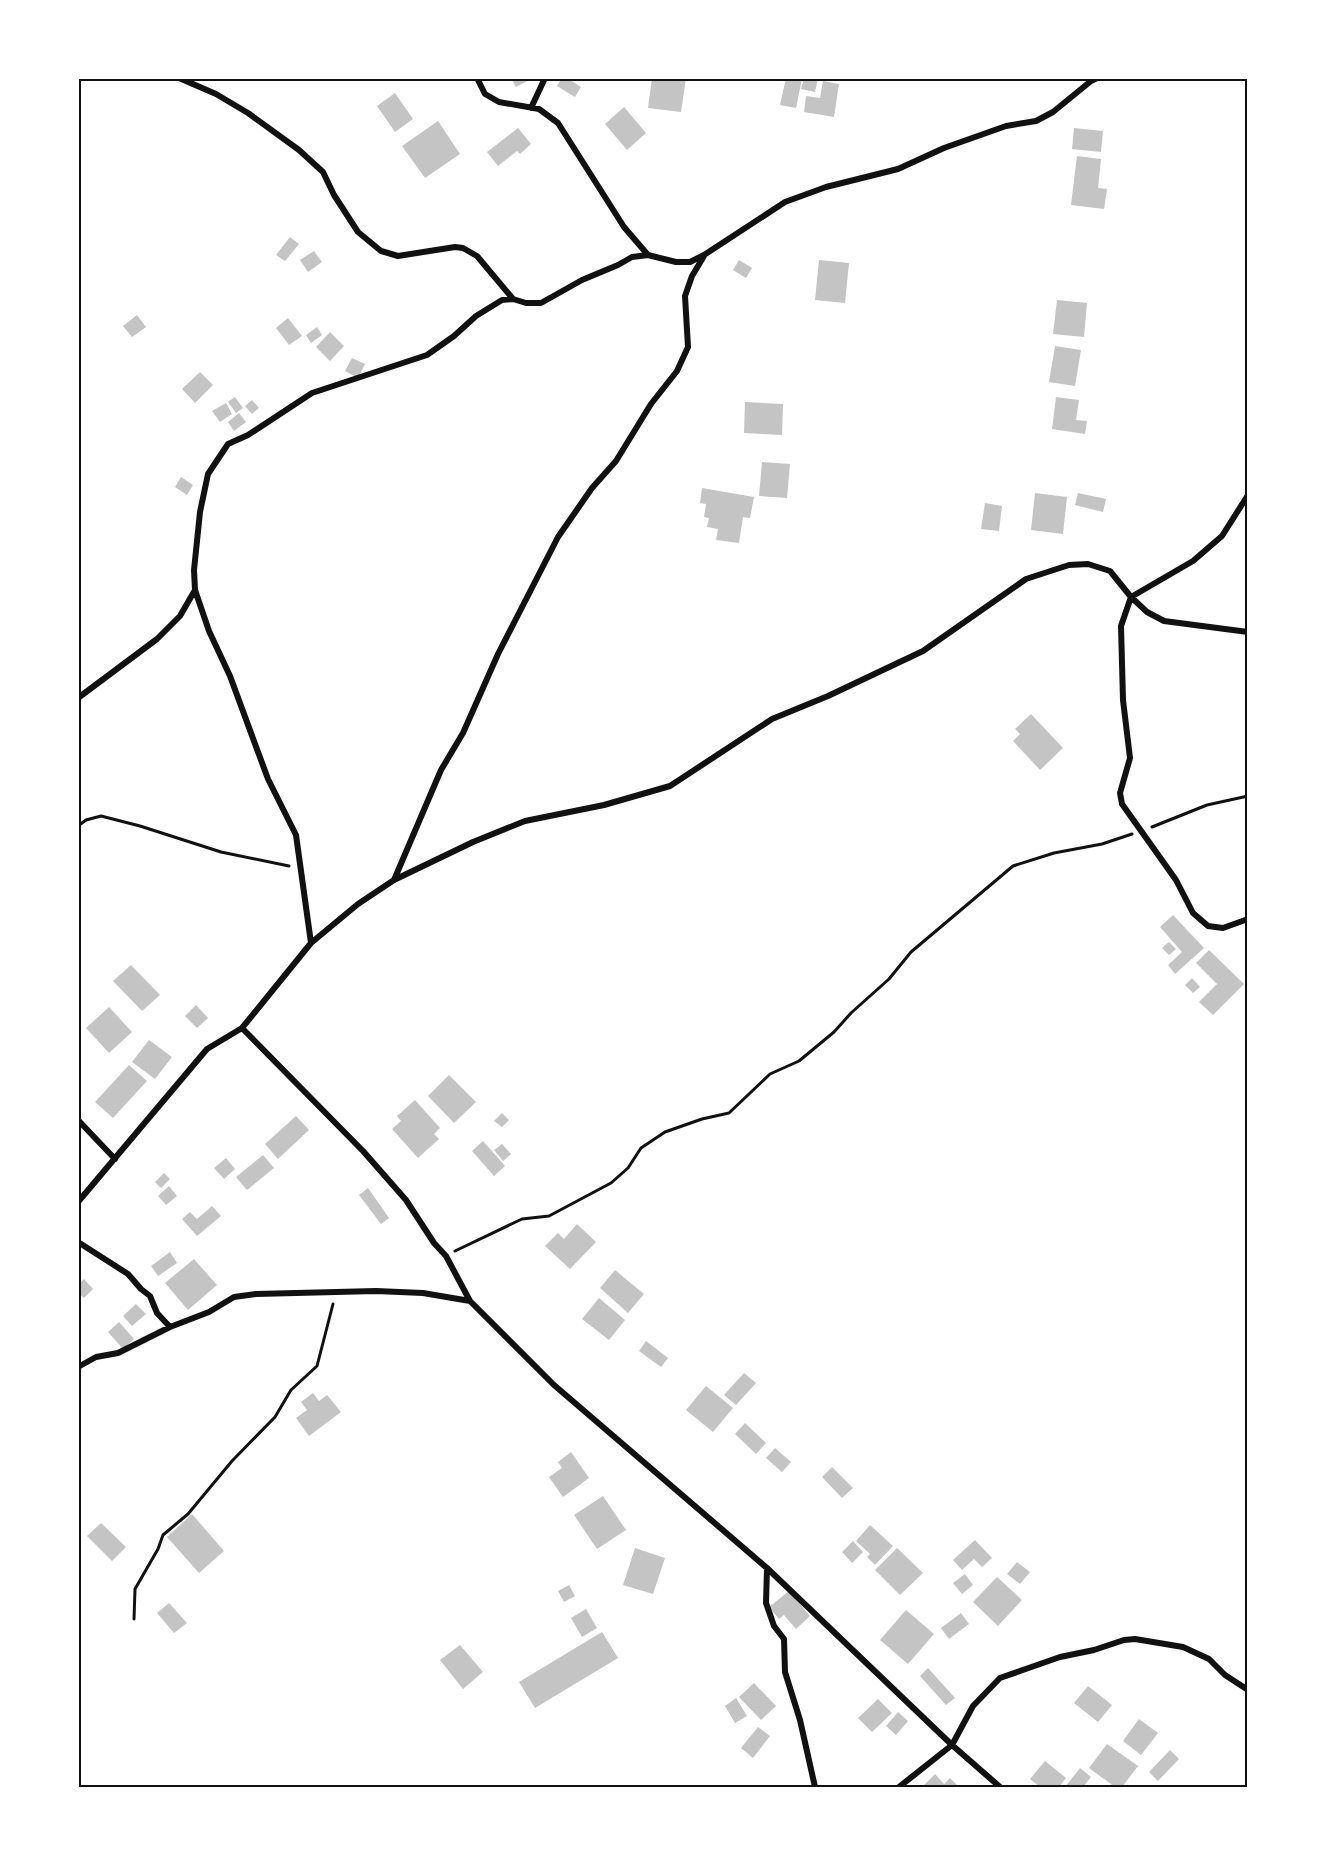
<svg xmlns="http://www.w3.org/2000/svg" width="1326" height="1865" font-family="'Times New Roman',serif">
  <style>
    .building { fill: #c4c4c4 }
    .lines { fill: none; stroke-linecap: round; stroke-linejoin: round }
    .path { stroke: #111; stroke-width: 3 }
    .minor { stroke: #111; stroke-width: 6 }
    .neatline { fill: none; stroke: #111; stroke-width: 2 }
  </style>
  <rect width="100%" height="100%" fill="#fff"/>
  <path class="building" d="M 511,78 L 533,78 L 516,87 Z
    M 562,78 L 567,78 L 581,87 L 575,97 L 557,86 Z
    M 652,78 L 686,78 L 681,112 L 648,108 Z
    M 786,78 L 802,79 L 796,108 L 780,105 Z
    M 804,78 L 818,78 L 815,92 L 801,89 Z
    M 823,81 L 839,84 L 834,117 L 804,112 L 806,96 L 820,98 Z
    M 395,93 L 413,119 L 395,132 L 377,106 Z
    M 624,107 L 646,133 L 627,150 L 605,124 Z
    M 438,121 L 460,154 L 425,178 L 402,146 Z
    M 518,128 L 531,144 L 520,154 L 517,151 L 498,166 L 487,152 Z
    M 1074,128 L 1103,131 L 1101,152 L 1072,149 Z
    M 1077,156 L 1101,159 L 1098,188 L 1107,189 L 1104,209 L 1071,205 Z
    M 290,237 L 299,244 L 285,261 L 276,255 Z
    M 314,251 L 322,262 L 308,272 L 300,260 Z
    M 739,260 L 752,268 L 746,278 L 733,270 Z
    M 819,260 L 849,263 L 845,303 L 815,300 Z
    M 1057,300 L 1087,303 L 1084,337 L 1053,334 Z
    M 137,315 L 146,327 L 132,337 L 123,326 Z
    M 288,318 L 302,336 L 289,345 L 276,328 Z
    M 317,327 L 322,335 L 311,343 L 306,335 Z
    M 330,332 L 344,346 L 330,361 L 316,347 Z
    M 1055,346 L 1081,350 L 1075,386 L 1049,382 Z
    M 352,358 L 365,364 L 358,378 L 345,371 Z
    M 200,372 L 213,385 L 195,403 L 182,389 Z
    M 235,397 L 243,408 L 236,413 L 228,402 Z
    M 1056,397 L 1079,400 L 1076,420 L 1087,421 L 1085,434 L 1052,429 Z
    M 252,400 L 259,408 L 252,414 L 245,406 Z
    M 745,402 L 783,404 L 782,435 L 744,433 Z
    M 226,403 L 232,414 L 220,422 L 212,411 Z
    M 239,413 L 246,422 L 234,431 L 228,422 Z
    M 762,462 L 790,464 L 787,498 L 759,496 Z
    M 181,477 L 193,485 L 187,495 L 175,487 Z
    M 702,488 L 754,497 L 750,518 L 743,517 L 739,543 L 716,540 L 718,529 L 707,527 L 709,518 L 704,517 L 706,504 L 700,503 Z
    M 1035,493 L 1067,497 L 1063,534 L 1031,530 Z
    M 1078,493 L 1106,499 L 1103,512 L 1075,505 Z
    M 985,503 L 1002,506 L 999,531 L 981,529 Z
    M 1031,714 L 1063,748 L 1040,770 L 1013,741 L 1020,734 L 1015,729 Z
    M 1173,915 L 1204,948 L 1175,974 L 1168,965 L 1182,952 L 1160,927 Z
    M 1169,942 L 1176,949 L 1169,955 L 1162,948 Z
    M 1209,950 L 1244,984 L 1213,1015 L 1199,1002 L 1217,984 L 1196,963 Z
    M 131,965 L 160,995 L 142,1011 L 113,981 Z
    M 1192,978 L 1200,987 L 1193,993 L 1185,985 Z
    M 196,1005 L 208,1018 L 197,1028 L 185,1016 Z
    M 109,1007 L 132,1032 L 109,1053 L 86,1028 Z
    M 149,1040 L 172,1057 L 155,1079 L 132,1062 Z
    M 129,1065 L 147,1081 L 113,1118 L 95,1102 Z
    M 449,1075 L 476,1102 L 454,1123 L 428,1096 Z
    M 415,1100 L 440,1128 L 434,1134 L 439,1139 L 418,1158 L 392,1129 L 401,1121 L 397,1116 Z
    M 502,1113 L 509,1120 L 502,1127 L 494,1121 Z
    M 296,1116 L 309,1130 L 278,1159 L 265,1144 Z
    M 483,1141 L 505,1166 L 494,1176 L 472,1151 Z
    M 502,1144 L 511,1154 L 503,1161 L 494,1150 Z
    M 263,1155 L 274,1168 L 247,1190 L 236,1177 Z
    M 226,1158 L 235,1169 L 224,1179 L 214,1168 Z
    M 164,1173 L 170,1179 L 161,1188 L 155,1182 Z
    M 169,1186 L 177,1196 L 166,1205 L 158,1196 Z
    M 368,1188 L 389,1218 L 381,1224 L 359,1195 Z
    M 212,1206 L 221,1216 L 197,1236 L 182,1219 L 190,1212 L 197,1219 Z
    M 577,1224 L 596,1242 L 570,1269 L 545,1246 L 558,1233 L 564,1239 Z
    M 170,1252 L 177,1263 L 158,1276 L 151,1266 Z
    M 194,1259 L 217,1285 L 188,1310 L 165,1283 Z
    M 615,1270 L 644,1294 L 628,1313 L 600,1288 Z
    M 84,1279 L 93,1289 L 84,1298 L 78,1293 L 78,1285 Z
    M 599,1298 L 625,1320 L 609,1340 L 582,1319 Z
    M 136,1304 L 146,1314 L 132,1326 L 123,1316 Z
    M 119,1322 L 134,1339 L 123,1349 L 108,1332 Z
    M 646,1341 L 668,1358 L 661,1367 L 639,1351 Z
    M 744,1373 L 756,1383 L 736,1405 L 724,1395 Z
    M 706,1386 L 733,1408 L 713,1432 L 686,1410 Z
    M 313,1393 L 319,1401 L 327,1395 L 341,1412 L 309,1436 L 296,1418 L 307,1410 L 301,1402 Z
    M 745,1423 L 766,1443 L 756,1454 L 735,1434 Z
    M 775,1448 L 791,1462 L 782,1472 L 766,1458 Z
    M 571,1452 L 589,1478 L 563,1497 L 549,1477 L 562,1468 L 558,1462 Z
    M 832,1467 L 853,1488 L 842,1498 L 822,1477 Z
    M 603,1496 L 626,1530 L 597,1549 L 574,1515 Z
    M 192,1514 L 224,1551 L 199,1573 L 167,1537 Z
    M 101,1523 L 126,1547 L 112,1561 L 87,1536 Z
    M 870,1525 L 893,1546 L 875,1565 L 867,1557 L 870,1554 L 856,1541 Z
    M 975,1540 L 992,1558 L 982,1567 L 974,1559 L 962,1570 L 953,1560 Z
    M 853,1541 L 863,1552 L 852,1563 L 842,1552 Z
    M 635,1548 L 665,1558 L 653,1594 L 623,1585 Z
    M 897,1548 L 923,1573 L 900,1595 L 875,1570 Z
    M 1017,1562 L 1030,1572 L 1020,1584 L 1007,1574 Z
    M 965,1574 L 973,1585 L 962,1594 L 953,1583 Z
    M 997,1577 L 1022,1600 L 998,1626 L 973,1602 Z
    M 569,1585 L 575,1596 L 564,1602 L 558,1591 Z
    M 789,1591 L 810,1616 L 796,1629 L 784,1615 L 779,1619 L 769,1607 Z
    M 169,1603 L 187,1623 L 174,1633 L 157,1613 Z
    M 586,1609 L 597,1628 L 582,1637 L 571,1618 Z
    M 906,1610 L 934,1634 L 908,1664 L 880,1640 Z
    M 961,1613 L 969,1624 L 949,1639 L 941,1628 Z
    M 602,1632 L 618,1658 L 535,1708 L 519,1682 Z
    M 460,1645 L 483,1672 L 463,1689 L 440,1660 Z
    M 928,1668 L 955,1698 L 946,1705 L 920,1676 Z
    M 754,1683 L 776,1706 L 761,1720 L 739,1697 Z
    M 1088,1686 L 1112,1705 L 1098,1722 L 1074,1703 Z
    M 736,1698 L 747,1716 L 735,1723 L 725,1706 Z
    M 878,1699 L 892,1713 L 872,1732 L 858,1718 Z
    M 898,1712 L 908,1721 L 896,1735 L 886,1726 Z
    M 1139,1719 L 1158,1733 L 1141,1755 L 1123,1741 Z
    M 758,1727 L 770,1736 L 753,1758 L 741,1748 Z
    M 1107,1744 L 1138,1766 L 1122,1787 L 1115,1787 L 1089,1768 Z
    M 1170,1750 L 1179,1759 L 1158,1781 L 1149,1772 Z
    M 1045,1761 L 1066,1778 L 1059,1787 L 1040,1787 L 1030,1779 Z
    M 1080,1768 L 1091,1777 L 1083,1787 L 1065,1787 Z
    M 935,1774 L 944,1784 L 950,1778 L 959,1787 L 922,1787 Z"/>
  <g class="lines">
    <path class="path" d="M 78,826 L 86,820 L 101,816 L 140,826 L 221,852 L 289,866
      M 1152,827 L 1207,805 L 1248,796
      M 455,1251 L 522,1219 L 549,1216 L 611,1183 L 628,1168 L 641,1148 L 665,1132 L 702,1119 L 729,1113 L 770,1074 L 799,1061 L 834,1032 L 851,1013 L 889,979 L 911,952 L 1013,866 L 1054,853 L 1102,844 L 1132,834
      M 134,1619 L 135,1589 L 158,1549 L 163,1535 L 188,1514 L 232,1461 L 275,1417 L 291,1390 L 317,1366 L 333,1304"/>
    <path class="minor" d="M 179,78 L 216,94 L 248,113 L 299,150 L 323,172 L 334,195 L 358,232 L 381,251 L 398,256 L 455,247 L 463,248 L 477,256 L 513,299 L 526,303 L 541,303 L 582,280 L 618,265 L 632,257 L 648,255 L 676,262 L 690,262 L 704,255 L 785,202 L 826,187 L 898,169 L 944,148 L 1006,126 L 1036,121 L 1053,112 L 1091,81 L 1097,78
      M 477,78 L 485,94 L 499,102 L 539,109 L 558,123 L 624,227 L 648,255
      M 531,108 L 545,78
      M 1248,495 L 1222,536 L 1193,561 L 1131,597 L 1121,626 L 1123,700 L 1130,758 L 1120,793 L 1122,804 L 1176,880 L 1193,913 L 1208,926 L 1223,928 L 1248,919
      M 78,698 L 157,639 L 180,616 L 195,590
      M 394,880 L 441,770 L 463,733 L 498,654 L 558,537 L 592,488 L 616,461 L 651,404 L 677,371 L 688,347 L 685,296 L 692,276 L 704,256
      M 311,943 L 296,835 L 268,779 L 230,676 L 209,631 L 195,590 L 194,570 L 200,512 L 208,474 L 228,444 L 248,435 L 312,393 L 427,355 L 454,336 L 476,316 L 502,300 L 513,299
      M 242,1028 L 363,1151 L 406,1200 L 434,1243 L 446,1256 L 470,1301 L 554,1385 L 767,1568 L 952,1745 L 1000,1787
      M 78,1120 L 115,1159
      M 78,1202 L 207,1049 L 242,1028 L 311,943 L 358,904 L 394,880 L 473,842 L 525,821 L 604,805 L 670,786 L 772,719 L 828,696 L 923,651 L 1026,579 L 1069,565 L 1088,564 L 1110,571 L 1131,597 L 1147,612 L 1164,621 L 1248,632
      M 78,1242 L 128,1274 L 141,1289 L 150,1296 L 157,1313 L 170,1327
      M 78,1367 L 96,1357 L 118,1353 L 170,1327 L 209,1312 L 234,1297 L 256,1294 L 376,1291 L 423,1293 L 470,1301
      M 767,1568 L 766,1603 L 774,1626 L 784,1639 L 785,1672 L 800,1720 L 815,1787
      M 899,1787 L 952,1745 L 973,1706 L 1000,1678 L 1060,1657 L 1094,1650 L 1124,1640 L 1135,1639 L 1183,1647 L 1209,1659 L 1225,1675 L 1248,1690"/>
  </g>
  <rect width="1326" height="1865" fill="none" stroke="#ffffff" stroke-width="159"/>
  <rect x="80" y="80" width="1166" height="1706" class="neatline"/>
</svg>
